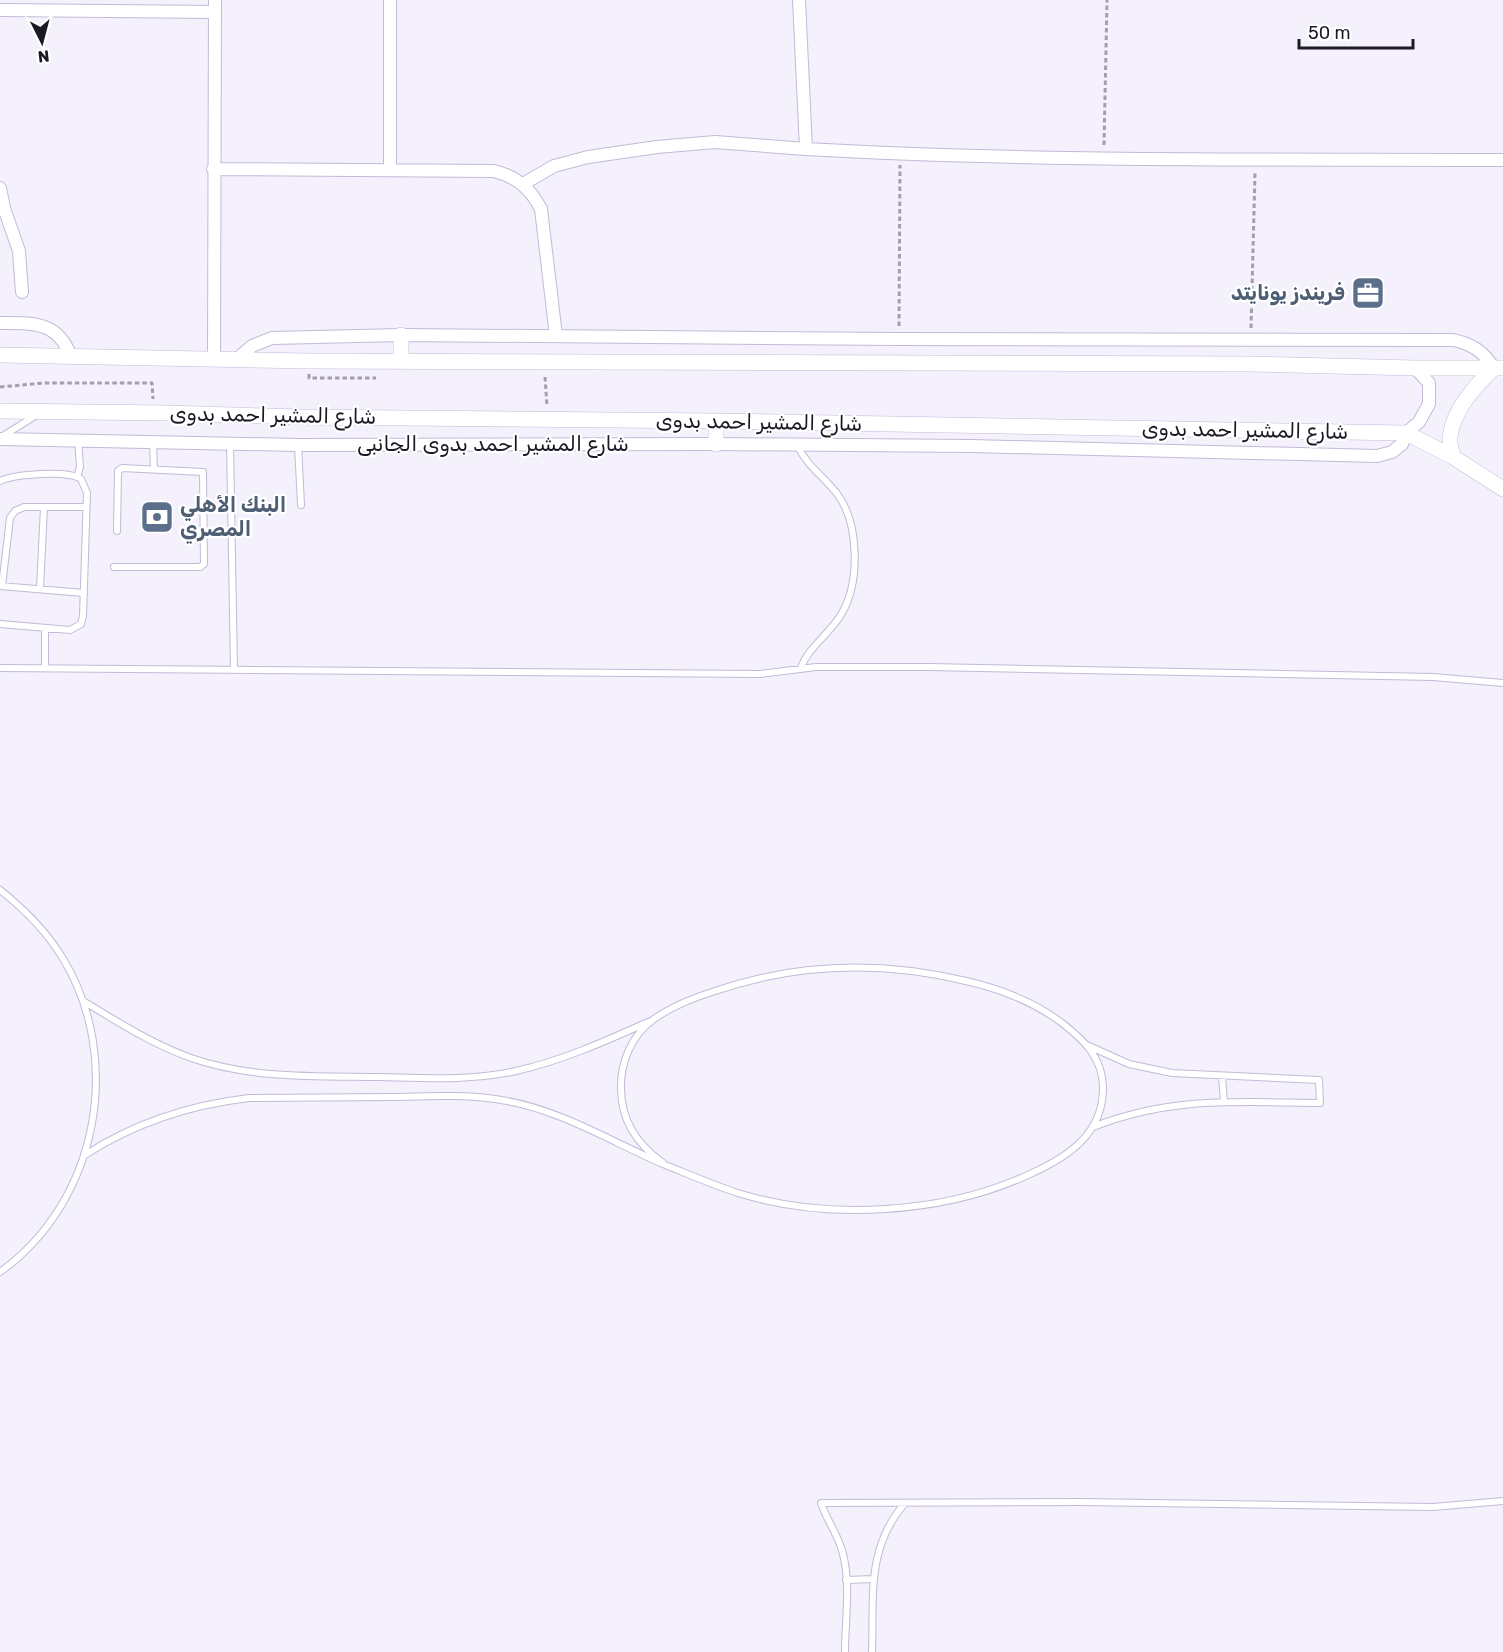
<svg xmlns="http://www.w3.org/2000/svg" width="1503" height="1652" font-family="Rubik,'Noto Sans Arabic',sans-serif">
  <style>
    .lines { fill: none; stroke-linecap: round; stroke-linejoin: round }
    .service-casing { stroke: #c3bad7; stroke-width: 8 }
    .minor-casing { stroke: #c3bad7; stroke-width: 14 }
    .tertiary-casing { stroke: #c3bad7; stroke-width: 16 }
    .path { stroke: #a29eaa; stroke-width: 3; stroke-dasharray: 4.5 3; stroke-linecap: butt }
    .service { stroke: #fff; stroke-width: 6 }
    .minor { stroke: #fff; stroke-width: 12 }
    .tertiary { stroke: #fff; stroke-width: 15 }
    .labels { text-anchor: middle; stroke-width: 4.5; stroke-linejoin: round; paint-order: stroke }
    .service-label { font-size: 21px; font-weight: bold; fill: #4e5e75; stroke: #fff; text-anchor: end }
    .street-label { font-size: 21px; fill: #1d1924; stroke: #fff }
  </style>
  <rect width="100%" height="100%" fill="#f4f0fc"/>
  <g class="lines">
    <defs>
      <path id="service" d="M 3,436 L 35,416
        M 153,443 L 154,469
        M 230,444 L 234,669
        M 298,445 L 301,505
        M 797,445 C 809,469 824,476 838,495 C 859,524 860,582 842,613 C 831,633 808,647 801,668
        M 77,477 L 80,467 L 78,439
        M 0,481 C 15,474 68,470 81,479 L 87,493 L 83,616 L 81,624 L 70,630 L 0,624
        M 114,567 L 200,567 L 204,564 L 203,472 L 122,468 L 118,471 L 117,531
        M 0,586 L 84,593
        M 2,586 L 10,518 L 15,511 L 24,507 L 86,507
        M 40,589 L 44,507
        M 0,668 L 760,674 L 816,667 L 929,667 L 1433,677 L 1503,683
        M 45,668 L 45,628
        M 0,890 C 24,909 46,931 62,957 C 125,1059 98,1202 0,1272
        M 83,1001 C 118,1022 152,1044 191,1058 C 252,1079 316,1076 380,1077 C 425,1078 471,1081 516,1071 C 561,1061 606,1041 648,1022
        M 1089,1046 L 1129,1064 L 1172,1073 L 1319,1080 L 1320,1103 C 1238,1102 1172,1096 1093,1127
        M 1222,1076 L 1224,1102
        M 85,1155 C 136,1122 189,1105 249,1098 C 297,1098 346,1097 394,1097 C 431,1096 469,1094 507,1101 C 562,1111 612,1142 663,1164 C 688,1174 713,1185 738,1193 C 828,1221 945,1214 1030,1174 C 1068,1157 1103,1134 1103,1088 C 1103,1058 1084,1040 1062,1023 C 1033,1001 1001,989 966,981 C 882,961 795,963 712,992 C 693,998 671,1007 654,1019 C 632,1034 620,1063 621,1089 C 621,1121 638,1145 663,1163
        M 846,1580 L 874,1579
        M 845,1652 C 845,1621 851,1585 843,1554 C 839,1536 827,1521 821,1503 L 1081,1502 L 1433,1507 L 1503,1501
        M 872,1652 C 874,1596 866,1548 905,1503"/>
      <path id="minor" d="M 799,0 L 806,149 C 1038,162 1271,159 1503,160
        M 0,10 L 215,12
        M 213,169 L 494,171 C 517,177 530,188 541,209 L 556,336
        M 390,170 L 390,0
        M 523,184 L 554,166 L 588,157 L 657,147 L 715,142 L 806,149
        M 0,188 L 4,208 L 19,251 L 22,292
        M 0,323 C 33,323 58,321 71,357
        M 214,359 L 215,0
        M 236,360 L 252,346 L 272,338 L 401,335 L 899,339 L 1453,340 C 1472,344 1483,351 1494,368
        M 0,439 L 298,445 L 716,444 L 971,446 L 1377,456 L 1392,452 L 1402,444 L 1406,433 L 1419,422 L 1429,404 L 1429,383 L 1415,368"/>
      <path id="tertiary" d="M 401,335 L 401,361
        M 0,355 L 309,361 L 1249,364 L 1415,368 L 1503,368
        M 0,411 L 167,413 L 299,417 L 716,421 L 1406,433 L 1453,457 L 1503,489
        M 716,444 L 716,421
        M 1453,457 C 1452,451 1449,444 1450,437 C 1453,410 1475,386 1494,368"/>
    </defs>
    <use href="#service" class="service-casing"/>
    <use href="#minor" class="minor-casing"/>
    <use href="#tertiary" class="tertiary-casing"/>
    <path class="path" d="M 1104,145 L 1107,0
      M 899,326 L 900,165
      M 1251,328 L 1255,173
      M 309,374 L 309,378 L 376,378
      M 545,377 L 547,406
      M 0,387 L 44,383 L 152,383 L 153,399"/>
    <use href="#service" class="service"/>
    <use href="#minor" class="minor"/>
    <use href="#tertiary" class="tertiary"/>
  </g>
  <defs>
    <symbol id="office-square" viewBox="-11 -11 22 22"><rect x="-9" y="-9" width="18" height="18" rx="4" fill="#5c6f8a" stroke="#fff"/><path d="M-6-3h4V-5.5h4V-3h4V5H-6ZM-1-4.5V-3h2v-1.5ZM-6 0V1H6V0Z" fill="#fff"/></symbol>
    <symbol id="bank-square" viewBox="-11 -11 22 22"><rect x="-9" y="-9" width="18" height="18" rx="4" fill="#5c6f8a" stroke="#fff"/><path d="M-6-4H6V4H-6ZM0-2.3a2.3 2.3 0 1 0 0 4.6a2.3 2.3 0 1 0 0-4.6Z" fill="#fff"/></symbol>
  </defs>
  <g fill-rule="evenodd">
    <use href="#office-square" x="1349" y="274" width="38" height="38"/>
    <use href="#bank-square" x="138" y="498" width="38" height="38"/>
  </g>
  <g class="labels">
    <g class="service-label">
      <text x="1345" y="300">فريندز يونايتد</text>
      <text x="180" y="512" text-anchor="start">البنك الأهلي<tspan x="180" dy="24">المصري</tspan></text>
    </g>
    <g class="street-label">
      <text transform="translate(273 415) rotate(1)" y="7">شارع المشير احمد بدوى</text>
      <text transform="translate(759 422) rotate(1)" y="7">شارع المشير احمد بدوى</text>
      <text transform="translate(1245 430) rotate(1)" y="7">شارع المشير احمد بدوى</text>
      <text x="493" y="451">شارع المشير احمد بدوى الجانبى</text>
    </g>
  </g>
  <g transform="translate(42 42) rotate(174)" stroke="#ffffff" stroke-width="4.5" paint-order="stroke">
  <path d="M0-4.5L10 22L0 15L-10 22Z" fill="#1d1924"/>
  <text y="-9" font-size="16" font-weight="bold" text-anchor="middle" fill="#1d1924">N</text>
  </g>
  <path d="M1299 39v9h114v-9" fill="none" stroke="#1d1924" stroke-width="3"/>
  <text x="1308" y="39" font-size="18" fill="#1d1924" stroke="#ffffff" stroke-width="4.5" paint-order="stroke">50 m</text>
</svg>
